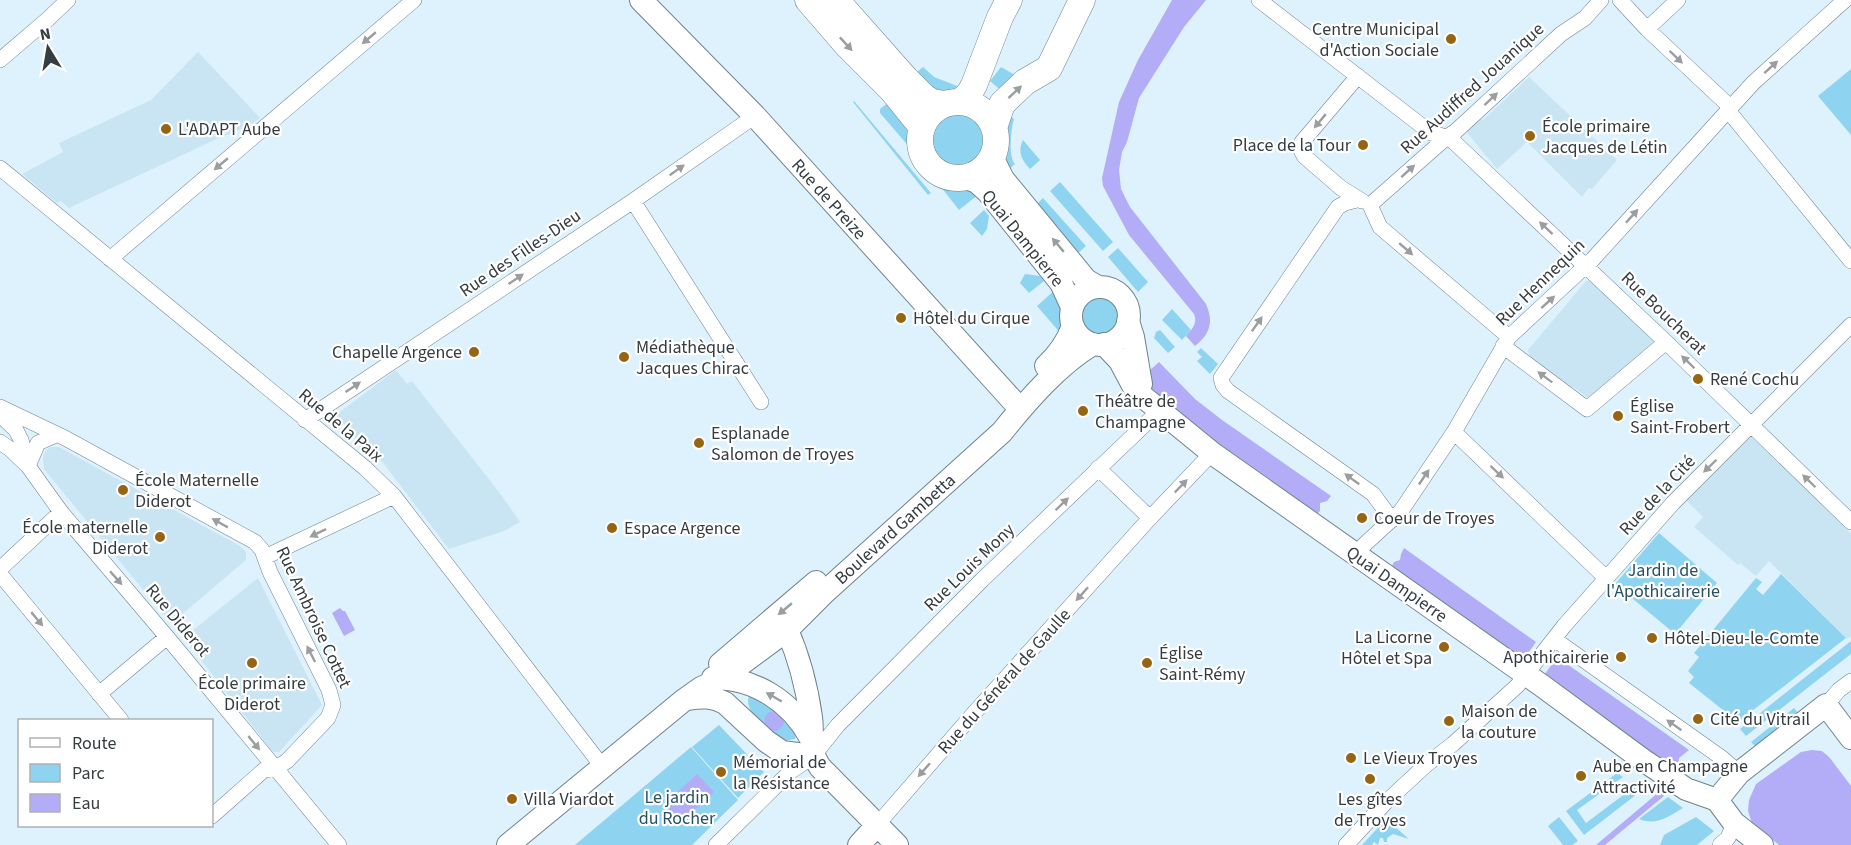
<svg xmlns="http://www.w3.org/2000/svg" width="1851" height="845" font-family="'Source Sans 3',sans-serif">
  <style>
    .built { fill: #c9e5f3 }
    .green { fill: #8ed4f1 }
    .water { fill: #b2adf6 }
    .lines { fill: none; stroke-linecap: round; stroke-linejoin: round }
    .street-casing { stroke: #6f838b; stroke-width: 16 }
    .secondary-casing { stroke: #6f838b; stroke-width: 24 }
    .primary-casing { stroke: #6f838b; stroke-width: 27 }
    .street { stroke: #fff; stroke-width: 15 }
    .secondary { stroke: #fff; stroke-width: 22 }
    .primary { stroke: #fff; stroke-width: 26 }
    .oneway { fill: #9a9ea0 }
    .poi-dot { fill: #956514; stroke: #fff; stroke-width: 2 }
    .labels { text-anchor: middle; stroke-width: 4.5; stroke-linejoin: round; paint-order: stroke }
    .poi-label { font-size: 18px; fill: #353d41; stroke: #fff; text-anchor: start }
    .street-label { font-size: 18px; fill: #353d41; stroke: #fff }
    .park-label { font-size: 18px; fill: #285162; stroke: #fff }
  </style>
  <rect width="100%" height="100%" fill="#ddf2fc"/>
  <path class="built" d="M 198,52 L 260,118 L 249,126 L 221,137 L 69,208 L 61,201 L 57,203 L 22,174 L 63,152 L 59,143 L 151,100 Z
    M 1529,77 L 1617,160 L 1592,189 L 1589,188 L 1582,197 L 1527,142 L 1497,169 L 1465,130 L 1479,117 L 1483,120 Z
    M 1594,280 L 1660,339 L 1594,399 L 1588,398 L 1573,387 L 1571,389 L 1531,362 L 1528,350 L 1586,281 Z
    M 396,370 L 407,384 L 412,381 L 502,496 L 520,522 L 504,531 L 449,549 L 377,455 L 363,453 L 361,446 L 336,415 Z
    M 1751,436 L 1755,436 L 1851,534 L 1851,636 L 1847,639 L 1769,561 L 1756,576 L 1740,563 L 1738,565 L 1694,527 L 1703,517 L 1686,500 Z
    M 51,447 L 59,447 L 68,452 L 240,546 L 246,552 L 246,560 L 174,621 L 168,620 L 44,469 L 43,456 L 46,450 Z
    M 258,578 L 322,705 L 279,752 L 273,752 L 187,642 L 185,638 L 187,635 Z"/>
  <path class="green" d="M 923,67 L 934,77 L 960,87 L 960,92 L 942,96 L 910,78 Z
    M 1001,67 L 1020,78 L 1004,93 L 990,81 Z
    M 1851,69 L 1851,135 L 1818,96 Z
    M 854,101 L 931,193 L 928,195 L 853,102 Z
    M 890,101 L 910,131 L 911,149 L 880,113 L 880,109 Z
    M 1005,111 L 1014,119 C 1011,129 1008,157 1015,164 L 1007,171 L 1003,153 Z
    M929 141a29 29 0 1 1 58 0a29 29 0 1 1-58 0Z
    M 1023,140 L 1040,160 L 1030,169 C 1022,160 1017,153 1023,140 Z
    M 937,182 L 963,188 L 979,194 L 959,210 Z
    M 1060,182 L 1113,242 L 1103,251 L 1050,191 Z
    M 1043,198 L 1086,246 L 1076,255 L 1035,206 Z
    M 984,210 L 989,216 L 987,229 L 982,236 L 970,223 Z
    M 1118,248 L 1148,282 L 1138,292 L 1108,257 Z
    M 1025,274 L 1040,276 L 1044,281 L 1029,293 L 1020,283 Z
    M 1056,289 L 1061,306 L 1062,335 L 1037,306 Z
    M1080 315a20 20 0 1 1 40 0a20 20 0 1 1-40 0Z
    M 1172,309 L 1191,330 L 1182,340 L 1162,320 Z
    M 1160,330 L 1175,347 L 1168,353 L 1154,338 L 1156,332 Z
    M 1201,348 L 1218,364 L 1210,374 L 1197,361 L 1202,357 L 1197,352 Z
    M 1659,533 L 1717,583 L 1675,634 L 1615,584 Z
    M 1781,574 L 1846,638 L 1738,722 L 1689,683 L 1694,677 L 1688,671 L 1699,657 L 1694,653 L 1756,578 L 1762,582 L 1756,589 L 1763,595 Z
    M 1851,641 L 1851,654 L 1746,736 L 1740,729 Z
    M 752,695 L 772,698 L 796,736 L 795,739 L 783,741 C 772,731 742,712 749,696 Z
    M 1794,708 L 1799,714 L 1756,747 L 1751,742 Z
    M 719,725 L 764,772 L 738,798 L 692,747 Z
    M 691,747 L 738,800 L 692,845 L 575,845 Z
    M 1617,773 L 1623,777 L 1577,810 L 1586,823 L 1634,787 L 1641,791 L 1584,835 L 1566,811 Z
    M 1668,797 L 1683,808 C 1668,817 1656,826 1639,819 Z
    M 1559,817 L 1578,841 L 1572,845 L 1563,845 L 1548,826 Z
    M 1696,817 L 1714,831 L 1697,845 L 1660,845 L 1664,835 Z
    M 1386,819 L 1409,839 L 1393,834 L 1387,838 L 1387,842 L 1384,842 L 1383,838 L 1380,838 L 1378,845 L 1374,842 L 1372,845 L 1362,845 Z"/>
  <path class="water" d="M 1172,0 L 1206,0 L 1184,27 L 1139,98 L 1127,142 L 1122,152 L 1119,170 L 1121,189 L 1130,207 L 1206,304 C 1214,322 1210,334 1195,346 L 1186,336 C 1192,329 1198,323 1194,314 L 1129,235 L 1103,186 L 1102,178 L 1119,102 L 1138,60 Z
    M 1159,362 L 1195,399 L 1222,420 L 1331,496 L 1327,501 L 1320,503 L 1320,511 L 1316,515 C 1258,474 1199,436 1149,386 L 1149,371 Z
    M 1404,548 L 1536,642 L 1521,663 L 1391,568 L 1394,562 L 1400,560 L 1401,554 Z
    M 340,608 L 343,611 L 345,611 L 355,630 L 344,636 L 332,613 Z
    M 1557,657 L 1689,750 L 1679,758 L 1678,765 L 1675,770 L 1542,678 Z
    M764 721a10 10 0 1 1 20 0a10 10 0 1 1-20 0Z
    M 1812,750 L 1822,751 L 1830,758 L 1851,786 L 1851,845 L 1779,845 L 1752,823 L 1748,811 L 1749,800 L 1756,784 L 1801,752 Z
    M 697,774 L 714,792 L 688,816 L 676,818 L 669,810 L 671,798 Z
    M 1659,792 L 1664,796 L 1605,845 L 1596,845 Z"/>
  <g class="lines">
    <defs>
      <path id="street" d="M 1259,0 L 1431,133 L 1447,137 L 1454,142 L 1666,342 L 1851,522
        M 1620,0 L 1647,29 L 1726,103 L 1730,113 L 1851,261
        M 1647,29 L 1678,0
        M 0,60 L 48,19 L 68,0
        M 1358,76 L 1302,142 L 1300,148 L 1304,156 L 1341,188 L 1362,201
        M 0,168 L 365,468 L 394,496 L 602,766
        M 1357,200 L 1345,203 L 1338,207 L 1221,378 L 1223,385 L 1228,391 L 1373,494 L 1392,520
        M 633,201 L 761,402
        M 1370,205 L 1447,137 L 1456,131 L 1561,34 L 1585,18 L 1601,0
        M 1370,205 L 1380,227 L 1509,337
        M 110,259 L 414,0
        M 1503,346 L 1587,409 L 1666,342
        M 0,407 L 65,438 L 255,542 L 262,550 L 270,572 L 329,690 L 333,705 L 328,718 L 287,761 L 276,768 L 264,770 L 212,816
        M 0,415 L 16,430 L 21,440 L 28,466 L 61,512 L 167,637 L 339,845
        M 305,420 L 633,201 L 755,116
        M 1454,432 L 1606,578
        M 0,442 L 10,449 L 28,466
        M 28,466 L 38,443 L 56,435
        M 1098,468 L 1150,518
        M 1355,555 L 1365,544 L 1401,511 L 1454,432 L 1509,337 L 1593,259 L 1753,83 L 1845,0
        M 265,557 L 394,496
        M 0,569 L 61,512
        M 0,574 L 121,720
        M 1554,639 L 1722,758 L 1739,773
        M 99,694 L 167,637
        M 1826,705 L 1839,690 L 1851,681
        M 877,825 L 975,712 L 1150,518 L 1212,453
        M 716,845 L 790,772 L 813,756 L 838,725 L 982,580 L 1159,411
        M 1346,845 L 1386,802 L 1426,765 L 1453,744 L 1517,686 L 1564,626 L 1673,503 L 1851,325
        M 1720,845 L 1728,838 L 1734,823"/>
      <path id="secondary" d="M 641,0 L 755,116 L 1013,401
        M 992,157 L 1003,179 L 1086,280 L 1098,287
        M 966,178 L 977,182 L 988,192 L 1061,283 L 1072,307
        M1071 316a29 29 0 1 1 58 0a29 29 0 1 1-58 0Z
        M 1128,321 L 1133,337 L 1141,384
        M 1104,344 L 1120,361 L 1136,391 L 1212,453 L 1541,685 L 1643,760 L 1686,789 L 1717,800 L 1734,823 L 1762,845
        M 1046,366 C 1058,355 1067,343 1073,326
        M 787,630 C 799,657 807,689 811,717 C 814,738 807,747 820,767 L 897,845
        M 720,664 L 816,582
        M 713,678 C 754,678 791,701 810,737
        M 687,699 C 702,697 712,696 725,703 L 766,741 L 782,752 L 813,756
        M 1717,800 L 1739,773 L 1826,705 L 1851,738
        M 508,845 L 684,700 L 701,688 L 722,678 L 787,630 L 825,592 L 1002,432 C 1027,401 1059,364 1093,344
        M 859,845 L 877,825"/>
      <path id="primary" d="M 808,0 L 846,44 L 892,90 L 922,127
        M 836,0 L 906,79 L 924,97 L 932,102 L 945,104
        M 960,102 L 969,94 L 974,85 L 1000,17 L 1009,0
        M920 140a38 38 0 1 1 76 0a38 38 0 1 1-76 0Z
        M 994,128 L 1002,104 L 1025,82 L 1049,68 L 1082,0"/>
    </defs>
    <use href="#street" class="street-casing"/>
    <use href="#secondary" class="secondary-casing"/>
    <use href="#primary" class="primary-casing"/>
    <use href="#street" class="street"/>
    <use href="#secondary" class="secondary"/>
    <use href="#primary" class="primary"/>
  </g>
  <defs><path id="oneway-solid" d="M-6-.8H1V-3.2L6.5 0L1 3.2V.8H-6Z" transform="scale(1.5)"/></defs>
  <g class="oneway">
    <use href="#oneway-solid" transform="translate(369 38) rotate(140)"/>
    <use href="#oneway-solid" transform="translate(846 44) rotate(47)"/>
    <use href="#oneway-solid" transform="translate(1676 57) rotate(44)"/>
    <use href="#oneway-solid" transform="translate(1771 67) rotate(-42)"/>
    <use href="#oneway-solid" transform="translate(1015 92) rotate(-43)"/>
    <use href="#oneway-solid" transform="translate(1491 99) rotate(-43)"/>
    <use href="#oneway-solid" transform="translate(1320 121) rotate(130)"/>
    <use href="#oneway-solid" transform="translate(221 164) rotate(140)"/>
    <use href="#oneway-solid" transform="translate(677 170) rotate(-35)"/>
    <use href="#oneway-solid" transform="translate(1408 171) rotate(-42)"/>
    <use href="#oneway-solid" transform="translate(1632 216) rotate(-48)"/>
    <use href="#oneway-solid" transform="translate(1546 228) rotate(-137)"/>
    <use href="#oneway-solid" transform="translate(1058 245) rotate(-130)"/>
    <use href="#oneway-solid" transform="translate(1406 249) rotate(41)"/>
    <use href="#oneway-solid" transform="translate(516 279) rotate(-34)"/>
    <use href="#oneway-solid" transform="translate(1548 302) rotate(-42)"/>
    <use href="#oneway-solid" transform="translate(1257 324) rotate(-55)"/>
    <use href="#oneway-solid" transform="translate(1688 362) rotate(-136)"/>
    <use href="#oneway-solid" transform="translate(1545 377) rotate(-143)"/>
    <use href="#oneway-solid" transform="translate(353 387) rotate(-34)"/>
    <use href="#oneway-solid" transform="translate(1710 466) rotate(136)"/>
    <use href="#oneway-solid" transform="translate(1497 472) rotate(43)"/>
    <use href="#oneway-solid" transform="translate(1424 477) rotate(-56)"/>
    <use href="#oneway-solid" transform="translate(1352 479) rotate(-144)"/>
    <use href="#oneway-solid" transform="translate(1809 481) rotate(-136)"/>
    <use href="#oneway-solid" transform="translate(1181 486) rotate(-46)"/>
    <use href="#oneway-solid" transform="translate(1062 504) rotate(-44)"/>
    <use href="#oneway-solid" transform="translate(220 523) rotate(-151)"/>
    <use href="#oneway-solid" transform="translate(318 533) rotate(154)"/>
    <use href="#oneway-solid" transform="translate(116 578) rotate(49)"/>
    <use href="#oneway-solid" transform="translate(1082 594) rotate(132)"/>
    <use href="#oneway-solid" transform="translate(785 609) rotate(140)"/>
    <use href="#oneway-solid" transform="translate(37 619) rotate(50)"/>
    <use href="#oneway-solid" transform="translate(311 654) rotate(-117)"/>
    <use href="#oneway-solid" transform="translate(774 697) rotate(-150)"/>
    <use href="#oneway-solid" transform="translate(1674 725) rotate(-145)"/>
    <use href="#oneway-solid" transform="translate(254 743) rotate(51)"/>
    <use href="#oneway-solid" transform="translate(924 770) rotate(131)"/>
  </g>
  <g class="poi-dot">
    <circle cx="1451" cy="39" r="6"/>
    <circle cx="166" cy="129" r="6"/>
    <circle cx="1530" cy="136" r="6"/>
    <circle cx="1363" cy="145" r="6"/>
    <circle cx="901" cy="318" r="6"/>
    <circle cx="474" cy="352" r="6"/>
    <circle cx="624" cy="357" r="6"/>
    <circle cx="1698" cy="379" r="6"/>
    <circle cx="1083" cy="411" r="6"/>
    <circle cx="1618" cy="416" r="6"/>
    <circle cx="699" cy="443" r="6"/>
    <circle cx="123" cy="490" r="6"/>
    <circle cx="1362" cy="518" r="6"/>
    <circle cx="612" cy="528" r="6"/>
    <circle cx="160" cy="537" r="6"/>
    <circle cx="1652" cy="638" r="6"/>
    <circle cx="1444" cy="647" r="6"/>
    <circle cx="1621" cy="657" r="6"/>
    <circle cx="252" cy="663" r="6"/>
    <circle cx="1147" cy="663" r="6"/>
    <circle cx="1698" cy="719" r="6"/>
    <circle cx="1449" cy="721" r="6"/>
    <circle cx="1351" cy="758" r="6"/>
    <circle cx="721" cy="772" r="6"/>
    <circle cx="1581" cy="776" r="6"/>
    <circle cx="1370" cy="779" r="6"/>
    <circle cx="512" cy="799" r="6"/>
  </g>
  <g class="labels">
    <g class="poi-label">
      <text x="1439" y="35" text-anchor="end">Centre Municipal<tspan x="1439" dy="21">d'Action Sociale</tspan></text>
      <text x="1542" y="132">École primaire<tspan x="1542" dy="21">Jacques de Létin</tspan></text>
      <text x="178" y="135">L'ADAPT Aube</text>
      <text x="1351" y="151" text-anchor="end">Place de la Tour</text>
      <text x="913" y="324">Hôtel du Cirque</text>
      <text x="636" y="353">Médiathèque<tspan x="636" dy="21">Jacques Chirac</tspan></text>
      <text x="462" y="358" text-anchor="end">Chapelle Argence</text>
      <text x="1710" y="385">René Cochu</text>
      <text x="1095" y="407">Théâtre de<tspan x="1095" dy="21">Champagne</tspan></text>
      <text x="1630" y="412">Église<tspan x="1630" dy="21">Saint-Frobert</tspan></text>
      <text x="711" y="439">Esplanade<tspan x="711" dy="21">Salomon de Troyes</tspan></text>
      <text x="135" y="486">École Maternelle<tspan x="135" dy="21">Diderot</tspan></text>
      <text x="1374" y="524">Coeur de Troyes</text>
      <text x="148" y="533" text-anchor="end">École maternelle<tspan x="148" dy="21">Diderot</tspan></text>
      <text x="624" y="534">Espace Argence</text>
      <text x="1432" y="643" text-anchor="end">La Licorne<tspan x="1432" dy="21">Hôtel et Spa</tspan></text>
      <text x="1664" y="644">Hôtel-Dieu-le-Comte</text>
      <text x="1159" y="659">Église<tspan x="1159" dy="21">Saint-Rémy</tspan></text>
      <text x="1609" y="663" text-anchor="end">Apothicairerie</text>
      <text x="252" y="689" text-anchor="middle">École primaire<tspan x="252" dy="21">Diderot</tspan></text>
      <text x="1461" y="717">Maison de<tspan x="1461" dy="21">la couture</tspan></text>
      <text x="1710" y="725">Cité du Vitrail</text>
      <text x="1363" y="764">Le Vieux Troyes</text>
      <text x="733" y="768">Mémorial de<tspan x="733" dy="21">la Résistance</tspan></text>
      <text x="1593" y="772">Aube en Champagne<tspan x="1593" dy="21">Attractivité</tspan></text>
      <text x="524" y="805">Villa Viardot</text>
      <text x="1370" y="805" text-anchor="middle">Les gîtes<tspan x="1370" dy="21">de Troyes</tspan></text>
    </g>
    <g class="street-label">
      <text transform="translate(1472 88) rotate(-42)" y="6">Rue Audiffred Jouanique</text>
      <text transform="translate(829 199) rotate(48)" y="6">Rue de Preize</text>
      <text transform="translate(1023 238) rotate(51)" y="6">Quai Dampierre</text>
      <text transform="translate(520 253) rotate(-34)" y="6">Rue des Filles-Dieu</text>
      <text transform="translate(1540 282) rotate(-44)" y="6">Rue Hennequin</text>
      <text transform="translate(1664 313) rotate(44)" y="6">Rue Boucherat</text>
      <text transform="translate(341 425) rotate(40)" y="6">Rue de la Paix</text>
      <text transform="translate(1657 495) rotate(-47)" y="6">Rue de la Cité</text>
      <text transform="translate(895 529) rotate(-42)" y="6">Boulevard Gambetta</text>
      <text transform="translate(969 567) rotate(-44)" y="6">Rue Louis Mony</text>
      <text transform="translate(1397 584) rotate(35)" y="6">Quai Dampierre</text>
      <text transform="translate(314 617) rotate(65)" y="6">Rue Ambroise Cottet</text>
      <text transform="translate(178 620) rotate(50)" y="6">Rue Diderot</text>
      <text transform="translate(1004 681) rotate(-48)" y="6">Rue du Général de Gaulle</text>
    </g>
    <g class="park-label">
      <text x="1663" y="576">Jardin de<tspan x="1663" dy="21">l'Apothicairerie</tspan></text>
      <text x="677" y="803">Le jardin<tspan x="677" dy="21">du Rocher</tspan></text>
    </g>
  </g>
  <rect x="18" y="719" width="195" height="108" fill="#ffffff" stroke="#aeb1b3" stroke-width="1.5"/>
  <rect x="30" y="738" width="30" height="9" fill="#ffffff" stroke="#aeb1b3" stroke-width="1.5"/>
  <text x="72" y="749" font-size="18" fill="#353d41">Route</text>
  <rect x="30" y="764" width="30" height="18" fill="#8ed4f1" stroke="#aeb1b3" stroke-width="1.5"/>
  <text x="72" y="779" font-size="18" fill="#353d41">Parc</text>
  <rect x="30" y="794" width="30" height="18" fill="#b2adf6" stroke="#aeb1b3" stroke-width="1.5"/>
  <text x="72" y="809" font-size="18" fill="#353d41">Eau</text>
  <g transform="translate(48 48) rotate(349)" stroke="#ffffff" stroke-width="4.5" paint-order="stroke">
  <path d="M0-4.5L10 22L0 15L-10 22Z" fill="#353d41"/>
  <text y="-9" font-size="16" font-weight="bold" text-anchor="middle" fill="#353d41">N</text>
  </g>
</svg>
